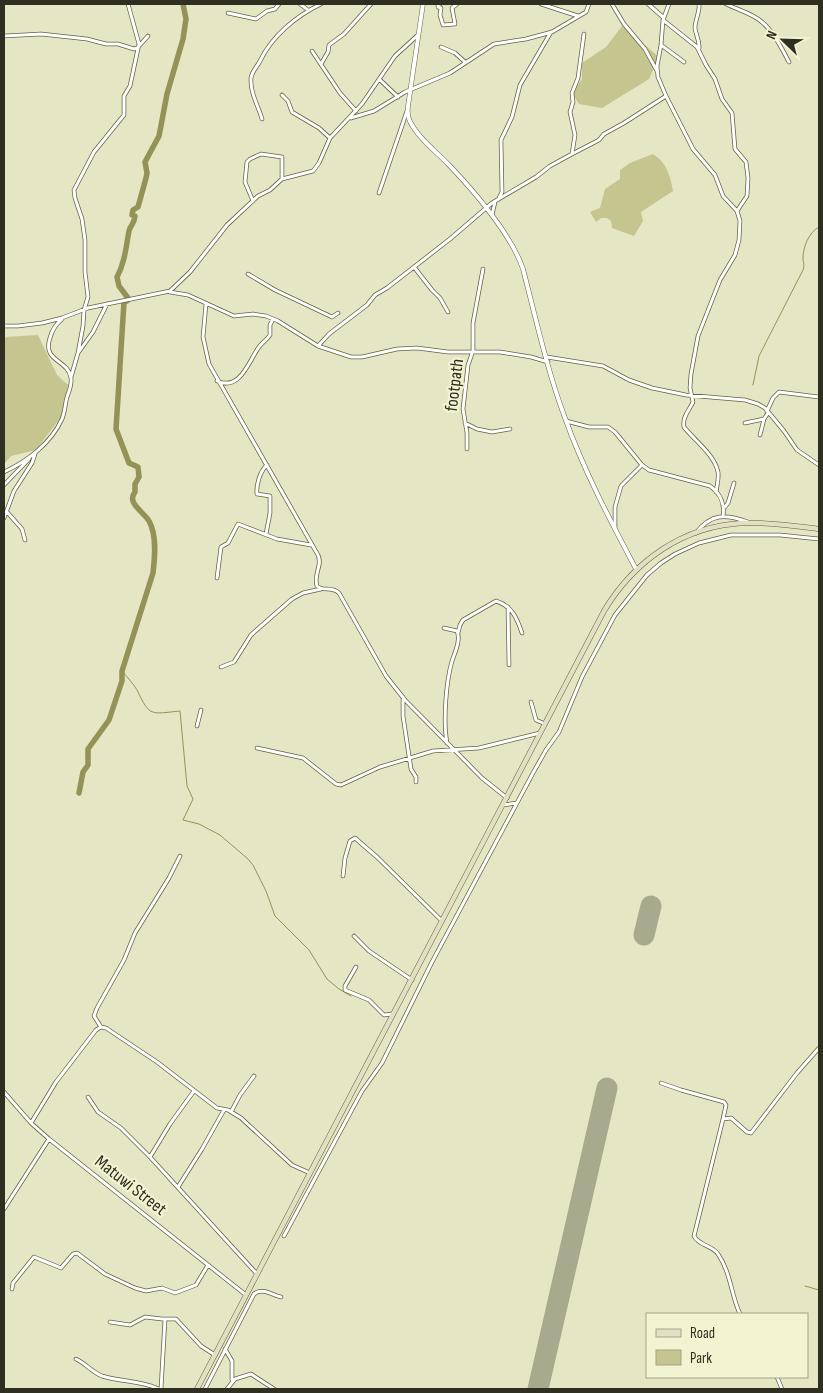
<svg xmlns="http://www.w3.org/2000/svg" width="823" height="1393" font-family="'Sofia Sans Condensed',sans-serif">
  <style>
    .green { fill: #c5c58f }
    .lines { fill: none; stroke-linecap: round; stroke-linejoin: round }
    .stream { stroke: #939357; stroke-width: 1 }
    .river { stroke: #939357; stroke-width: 5.5 }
    .runway { stroke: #a8aa8e; stroke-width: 21 }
    .minor-casing { stroke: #626243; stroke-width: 4.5 }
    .tertiary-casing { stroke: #626243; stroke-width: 5 }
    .secondary-casing { stroke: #626243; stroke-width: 5.5 }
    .minor { stroke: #fff; stroke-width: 3 }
    .tertiary { stroke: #fff; stroke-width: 4 }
    .secondary { stroke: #e1e0c2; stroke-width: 4.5 }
    .labels { text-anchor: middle; stroke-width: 4.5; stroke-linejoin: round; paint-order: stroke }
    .street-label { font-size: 18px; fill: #2e2e21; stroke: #f2f3d0 }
  </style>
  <rect width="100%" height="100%" fill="#e5e6c3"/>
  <path class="green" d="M 622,26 L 659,57 L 649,79 L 602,108 L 579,104 L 572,93 L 582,79 L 582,63 L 606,47 Z
    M 653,154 C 667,163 670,175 673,191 L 641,212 L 643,221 L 634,236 L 612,228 L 611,221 L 607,218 L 601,218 L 596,222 L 590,212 L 600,208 L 605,189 L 620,179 L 620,170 L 630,163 Z
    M 38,335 L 57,375 L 68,385 L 61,417 L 36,450 L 11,456 L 4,464 L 4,340 L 6,337 Z"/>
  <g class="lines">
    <path class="stream" d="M 753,385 L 759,356 L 803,270 C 805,265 803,263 803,258 C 803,247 809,232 819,227
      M 122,671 C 127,677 133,683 137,690 C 150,717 150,714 180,711 L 187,786 L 193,799 L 183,820 L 199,824 L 220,835 L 248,859 L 253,865 L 266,891 L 275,916 L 309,950 L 327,979 L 339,989 L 351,996
      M 805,1286 L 819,1290"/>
    <path class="river" d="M 128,298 L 119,286 L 117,277 C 125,262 126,247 129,231 C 131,224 134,225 135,216 L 132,215 L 133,210 L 138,207 L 146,178 L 147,173 L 145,162 L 159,136 L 167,94 L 183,39 L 186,19 L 183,4
      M 79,793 L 83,772 L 88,765 L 88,749 L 109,720 L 122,681 L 122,671 L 153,573 C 155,557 157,535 149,521 C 144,512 126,503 135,492 L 135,484 L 139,477 L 138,467 L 129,463 L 116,429 L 124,302 L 127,301"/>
    <path class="runway" d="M 644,935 L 651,906
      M 538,1389 L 607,1088"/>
    <defs>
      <path id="minor" d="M 300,4 L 308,10
        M 440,4 L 438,4 L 438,7 L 441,8 L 440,15 L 443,25 L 455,24
        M 541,4 L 578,16
        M 612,4 L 624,24 L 645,49 L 657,71
        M 648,4 L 664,18
        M 669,4 L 663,20 L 661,45 L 657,66 L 658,77 L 666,96 L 693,149 L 715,175 L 723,196 L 737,211 L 740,221 L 739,240 L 735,255 L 720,280 L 698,336 L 691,374 L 690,388 L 693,402 C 689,411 682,417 684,427 C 695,441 714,454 718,472 C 719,478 717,486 716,492
        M 726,4 C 738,10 752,13 762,22 C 774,32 782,49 789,62
        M 228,13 L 256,19 L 267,11 L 275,9 L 279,4
        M 663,20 L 697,47 L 706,65 L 715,79 L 722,99 L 732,113 L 735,149 L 746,162 L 748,178 L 747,196 L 737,211
        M 455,24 L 452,8 L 457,4
        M 4,36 L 41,34 L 87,39 L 106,44 L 118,44 L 134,49 L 137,48
        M 661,45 L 684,62
        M 139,46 L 148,36
        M 441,47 L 455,53 L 465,62
        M 699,49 C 700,41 696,36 695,28 C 695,20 700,12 699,4
        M 312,51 L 340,93 L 356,111
        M 321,64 L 328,52 L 329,45 L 344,34 L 371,4
        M 379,79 L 398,97
        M 282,95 L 288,101 L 292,112 L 319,128 L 330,138
        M 351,118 L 374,111 L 405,92 L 450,73 L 494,44 L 526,39 L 552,32 L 586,12 L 589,4
        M 262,119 C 258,105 250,93 251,78 C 252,71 257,67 260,61 C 272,36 296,16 321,4
        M 572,154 L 599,140 L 604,134 L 624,123 L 666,96
        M 379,193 L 407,111
        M 499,198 L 502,192 L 501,140 L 512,117 L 520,85 L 551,32
        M 253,201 L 245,182 L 247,162 L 250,159 L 261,154 L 282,157 L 282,179
        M 492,215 L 495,202
        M 414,267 L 432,290 L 440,298 L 448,312
        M 248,274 L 275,290 L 332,317 L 338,313
        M 170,292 L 188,295 L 234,316 L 253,314 L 266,316 L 278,321 L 318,346 L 351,357 L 362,357 L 397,349 L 417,348 L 448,352 L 500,352 L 531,357 L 548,362
        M 206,304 L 203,337 L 209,364 L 318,555 C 323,566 313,574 317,586 C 323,592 332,586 339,593 L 386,676 L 405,700 L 482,778 L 507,798
        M 4,326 L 18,326 L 42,323 L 62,318 L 88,308 L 170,291 L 190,272 L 227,225 L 258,196 L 270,190 L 282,179 L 313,171 L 319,163 L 330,138 L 362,104 L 395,56 L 418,35
        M 318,346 L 329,334 L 367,305 L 375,295 L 387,288 L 450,239 L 492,203 L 536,177 L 550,166 L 572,154 L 575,135 L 570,112 L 573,102 L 572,93 L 578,78 L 584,34
        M 78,353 L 83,326 L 84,310 L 88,297 L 85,272 L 85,240 L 82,219 L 75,198 L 74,190 L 94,152 L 124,115 L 124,96 L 130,86 L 139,44 L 128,4
        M 547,357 L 603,366 L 629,380 L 652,388 L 686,395 L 745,400 L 758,404 L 765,408 L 784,431 L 797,450 L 819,465
        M 71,377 L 78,353 L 93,332 L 107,304
        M 217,381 C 239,391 248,364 257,350 C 260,344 266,341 270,335 L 270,325 L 273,319
        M 767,411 L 773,398 L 779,392 L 819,397
        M 566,421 L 589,427 L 608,427 L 615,432 L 642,465 L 649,470 L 710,486 C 720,493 725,504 723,516
        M 465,423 L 477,429 L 492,432 L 510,429
        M 745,423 L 764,419
        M 760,435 L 764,419 L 768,413
        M 467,449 L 467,433 L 463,409 L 468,365 L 473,351 L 473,323 L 483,269
        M 4,472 C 28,461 51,443 62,419 C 65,412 65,404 67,397 C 69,391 72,385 71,378 C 68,359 42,362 50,338 C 52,330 56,324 62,319
        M 4,485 L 29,459
        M 725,507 L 728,503 L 734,483
        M 7,512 L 22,529 L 25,540
        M 4,518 L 14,491 L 32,463 L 35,454
        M 615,528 L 615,507 L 621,486 L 642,465
        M 696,533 C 711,513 726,514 748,522
        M 266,534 L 270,513 L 270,496 L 257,494 C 256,485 260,471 267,465
        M 217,578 L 221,547 L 228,543 L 238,524 L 277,539 L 311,545
        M 508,607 L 509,665
        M 444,628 L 457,631 C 461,640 455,652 452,661 C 446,682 443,721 447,743
        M 458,633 L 460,625 L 463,620 L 496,601 C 512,606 517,618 522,633
        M 221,667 L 234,662 L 251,635 L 292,599 L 303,593 L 321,589
        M 403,697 L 403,716 L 411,769 L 416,777 L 416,782
        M 531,702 L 536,720 L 545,724
        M 197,726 L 201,710
        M 257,748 L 303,758 L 336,784 L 341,785 L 380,767 L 433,751 L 479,748 L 540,733
        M 503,805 L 517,803
        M 343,876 L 345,858 L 350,841 L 355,838 L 378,858 L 442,921
        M 354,936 L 369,951 L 412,980
        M 356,967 L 345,986 L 345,990 L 369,1000 L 384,1015 L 392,1014
        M 101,1027 L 94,1016 L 97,1008 L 124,960 L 135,933 L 169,878 L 180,856
        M 661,1083 L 681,1090 L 724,1102 L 726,1105 L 723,1119
        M 4,1092 L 31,1123 L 49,1139 L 246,1295
        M 88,1097 L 98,1112 L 121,1128 L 150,1157 L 257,1274
        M 231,1112 L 240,1095 L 254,1076
        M 31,1123 L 56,1082 L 96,1030 L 101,1027 L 106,1028 L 157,1062 L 217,1108 L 228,1110 L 241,1118 L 292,1165 L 310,1173
        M 150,1157 L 170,1124 L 194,1091
        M 178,1187 L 202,1149 L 224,1110
        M 4,1209 L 49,1139
        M 284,1236 L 362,1091 L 382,1063 L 432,962 L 533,773 L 546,750 L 559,732 L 582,677 L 615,615 L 647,575 L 661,563 L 675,554 L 699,543 L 731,535 L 780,535 L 819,539
        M 12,1289 L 13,1283 L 34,1257 L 61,1268 L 73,1254 L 77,1253 L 105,1274 L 135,1288 L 146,1291 L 162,1288 L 175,1293 L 196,1285 L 208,1265
        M 740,1314 C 731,1295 731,1273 718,1254 C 712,1245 699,1246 694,1236 L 723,1119 L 731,1118 L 747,1132 L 751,1133 L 797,1073 L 819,1048
        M 110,1322 L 130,1325 L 145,1317 L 162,1319 L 176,1319 L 201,1346 L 215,1355
        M 225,1349 L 232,1361 L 232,1380
        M 76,1359 C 85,1363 92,1372 102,1376 C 121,1382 140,1380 159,1389
        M 777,1377 L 782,1389
        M 161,1389 L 165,1319
        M 205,1389 L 254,1294 C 262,1287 272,1295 281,1297
        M 227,1389 L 235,1379 L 251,1374 L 274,1389"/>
      <path id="tertiary" d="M 423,4 L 408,106 C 407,113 408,119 412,125 C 420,140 437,152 449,165 C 474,191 511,234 523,269 C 536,319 547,370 565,418 C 584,471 610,520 636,569"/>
      <path id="secondary" d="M 197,1389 L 604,611 C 634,561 683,526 743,523 C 768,522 794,526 819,529"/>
    </defs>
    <use href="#minor" class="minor-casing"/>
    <use href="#tertiary" class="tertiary-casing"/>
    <use href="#secondary" class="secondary-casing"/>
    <use href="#minor" class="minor"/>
    <use href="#tertiary" class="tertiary"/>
    <use href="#secondary" class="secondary"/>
  </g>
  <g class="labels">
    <g class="street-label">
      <text transform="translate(454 385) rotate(-83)" y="6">footpath</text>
      <text transform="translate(131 1185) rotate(38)" y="6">Matuwi Street</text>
    </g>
  </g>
  <rect width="823" height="1393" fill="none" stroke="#2e2e21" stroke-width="10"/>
  <rect x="646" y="1313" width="162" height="65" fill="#f2f3d0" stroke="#a4a48a"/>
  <rect x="656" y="1329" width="25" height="8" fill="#e1e0c2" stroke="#a4a48a"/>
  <text x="690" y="1338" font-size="15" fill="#2e2e21">Road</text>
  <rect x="656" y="1350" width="25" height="15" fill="#c5c58f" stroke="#a4a48a"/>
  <text x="690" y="1363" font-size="15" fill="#2e2e21">Park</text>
  <g transform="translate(783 40) rotate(293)" stroke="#f2f3d0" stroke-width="4" paint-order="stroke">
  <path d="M0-4L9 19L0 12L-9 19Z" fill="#2e2e21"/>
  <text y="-8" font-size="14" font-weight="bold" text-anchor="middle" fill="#2e2e21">N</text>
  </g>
</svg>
